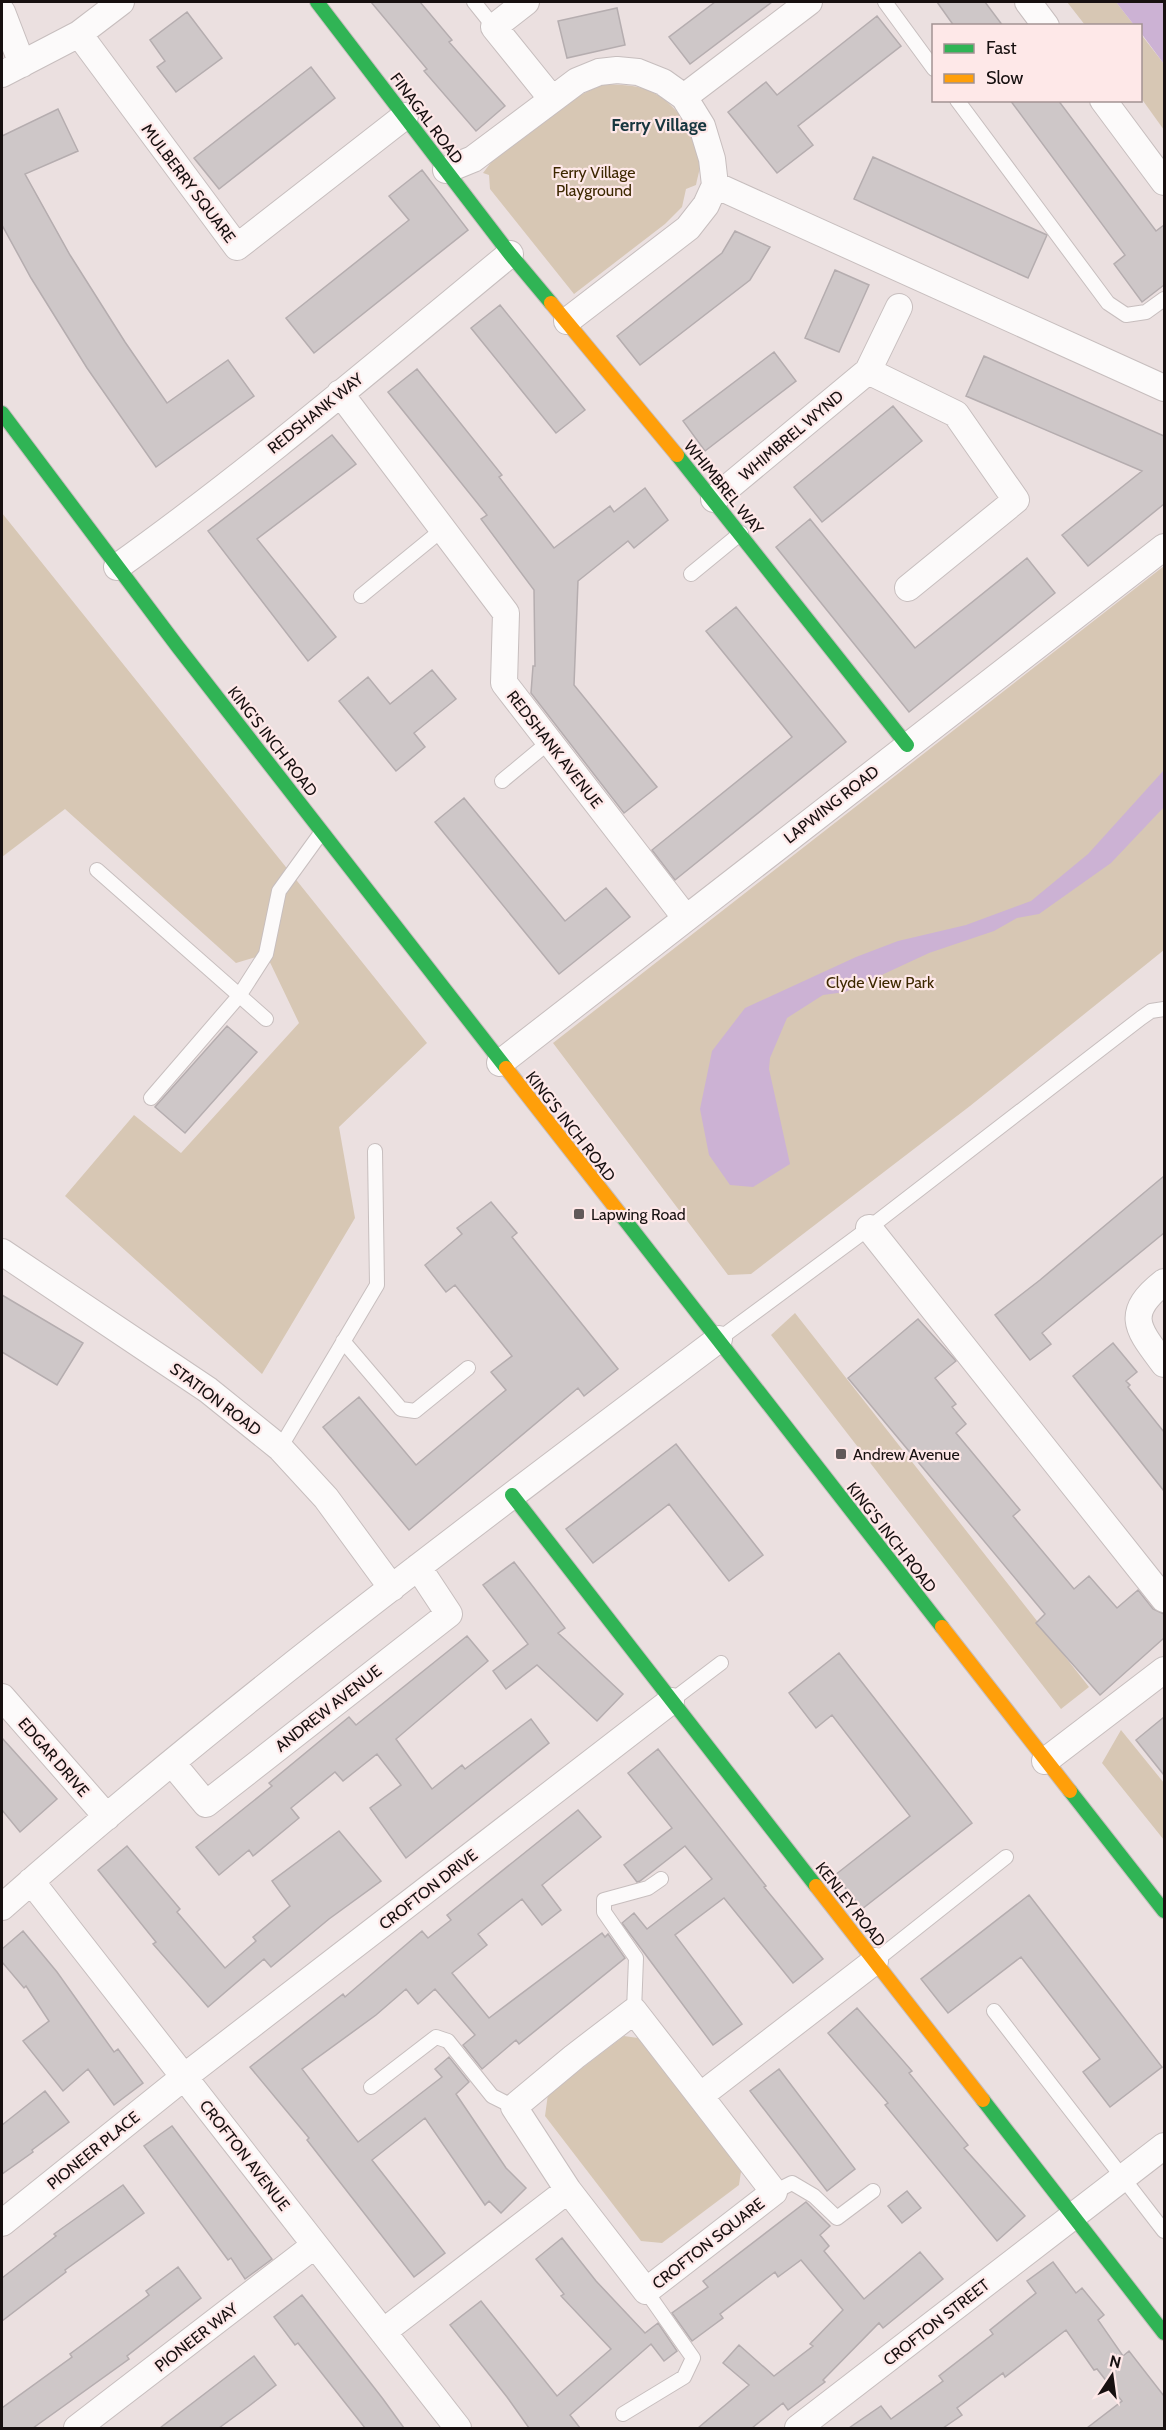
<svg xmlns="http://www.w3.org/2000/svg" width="1166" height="2430" font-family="Cabin,sans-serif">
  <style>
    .green { fill: #d7c7b4 }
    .water { fill: #ccb2d4 }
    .building { fill: #cec7c8; stroke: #b5adaf; stroke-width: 1.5 }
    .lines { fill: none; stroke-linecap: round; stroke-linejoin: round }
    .lane-casing { stroke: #c7bebe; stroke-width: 16 }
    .street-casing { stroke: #c7bebe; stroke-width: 28 }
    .fast-casing { stroke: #c7bebe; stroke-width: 16 }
    .slow-casing { stroke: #c7bebe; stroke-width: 16 }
    .lane { stroke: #fcfafa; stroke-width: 14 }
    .street { stroke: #fcfafa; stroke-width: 26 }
    .fast { stroke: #30b455; stroke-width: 14 }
    .slow { stroke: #ff9f0a; stroke-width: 14 }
    .poi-dot { fill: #615959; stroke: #fee8e8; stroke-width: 2 }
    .labels { text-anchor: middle; stroke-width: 4.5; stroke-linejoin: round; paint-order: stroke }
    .street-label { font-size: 16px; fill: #171010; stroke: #fee8e8 }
    .park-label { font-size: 16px; fill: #3d2800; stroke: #fee8e8 }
    .poi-label { font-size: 16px; fill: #171010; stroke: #fee8e8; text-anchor: start }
    .neighbourhood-label { font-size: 18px; font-weight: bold; fill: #17363f; stroke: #fee8e8 }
  </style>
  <rect width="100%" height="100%" fill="#ebe0e0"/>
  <path class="green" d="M 1067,2 L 1116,2 L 1134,25 L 1085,25 Z
    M 1140,33 L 1164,64 L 1164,130 L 1141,98 Z
    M 602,84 C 617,85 633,84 648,90 C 675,101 700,136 700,167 C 699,173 697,179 696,185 L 686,189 L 682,207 L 665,224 L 574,294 L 490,189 L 489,175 L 483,173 L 492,161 L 569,101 Z
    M 2,513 L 427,1043 L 339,1127 L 355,1218 L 262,1374 L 65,1196 L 134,1115 L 181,1153 L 299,1023 L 266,954 L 236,963 L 65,809 L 2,857 Z
    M 1164,566 L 1164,950 L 970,1106 L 751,1274 L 728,1275 L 553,1043 Z
    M 795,1313 L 1089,1687 L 1061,1709 L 771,1335 Z
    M 1121,1730 L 1164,1783 L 1164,1840 L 1102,1763 Z
    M 624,2036 L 645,2039 L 742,2165 L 739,2185 L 662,2243 L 641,2241 L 545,2116 L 548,2094 Z"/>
  <path class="water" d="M 1116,2 L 1164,2 L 1164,64 L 1141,33 L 1140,26 L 1134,25 Z
    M 1164,770 L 1164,807 L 1111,863 L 1039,914 L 1017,918 L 994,931 L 929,953 L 845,992 L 823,995 L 787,1018 L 770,1058 L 769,1069 L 790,1164 L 753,1187 L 730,1185 L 709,1155 L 700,1109 L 712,1051 L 745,1008 L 856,957 L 898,941 L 966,925 L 1031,901 L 1088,854 Z"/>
  <path class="building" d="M 371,2 L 420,2 L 452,40 L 449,42 L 505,106 L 476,131 L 424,71 L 427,69 Z
    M 715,2 L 772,2 L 690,64 L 669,37 Z
    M 937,2 L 985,2 L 1003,26 L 954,26 Z
    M 617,8 L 625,45 L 567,58 L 558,21 Z
    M 187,12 L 222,58 L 176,92 L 157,67 L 165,61 L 150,40 Z
    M 877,16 L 901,46 L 798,126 L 813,145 L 777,173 L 728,112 L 766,82 L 777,95 Z
    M 311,67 L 335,98 L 219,189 L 194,158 Z
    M 1010,100 L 1058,100 L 1156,231 L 1164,225 L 1164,285 L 1142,302 L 1114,264 L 1125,255 Z
    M 58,109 L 78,151 L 25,174 L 70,255 L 125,342 L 167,403 L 228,360 L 254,396 L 156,467 L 87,368 L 31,278 L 2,225 L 2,136 Z
    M 873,157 L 1047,235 L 1028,278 L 854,199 Z
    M 422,170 L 468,230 L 314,353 L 286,318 L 409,220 L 389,196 Z
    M 735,231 L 770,247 L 750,280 L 640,365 L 617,336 L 722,253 Z
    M 835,270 L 869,285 L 839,352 L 805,338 Z
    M 500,305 L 585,410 L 556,433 L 471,328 Z
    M 774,352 L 796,381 L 705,451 L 683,421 Z
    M 984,356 L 1164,436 L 1164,504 L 1088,566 L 1062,535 L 1142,471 L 966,396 Z
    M 417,369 L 502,475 L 499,477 L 554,548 L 610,506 L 614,512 L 645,488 L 668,520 L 634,548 L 628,541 L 578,581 L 574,685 L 657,787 L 624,813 L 531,693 L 533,666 L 535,666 L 534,590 L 481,519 L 487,515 L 388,392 Z
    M 893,406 L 922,441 L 822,522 L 794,487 Z
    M 332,435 L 356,464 L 257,539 L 336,637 L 308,661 L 208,531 Z
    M 810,519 L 915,648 L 1027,558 L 1055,593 L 909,712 L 776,547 Z
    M 736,607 L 846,742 L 675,880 L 652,850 L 792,737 L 706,631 Z
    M 432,670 L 456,699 L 414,733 L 425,747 L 396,771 L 339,701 L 368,677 L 390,704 Z
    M 464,798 L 565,921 L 606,888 L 630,917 L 559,974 L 435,822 Z
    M 227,1026 L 257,1052 L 185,1133 L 155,1107 Z
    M 1164,1176 L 1164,1233 L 1042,1333 L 1051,1344 L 1030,1360 L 995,1315 L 1040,1280 Z
    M 491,1202 L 517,1233 L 512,1237 L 618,1369 L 584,1396 L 578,1388 L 409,1530 L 323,1427 L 359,1397 L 416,1465 L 506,1390 L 491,1372 L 512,1356 L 455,1285 L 446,1292 L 425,1265 L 462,1234 L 457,1228 Z
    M 2,1295 L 83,1343 L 57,1385 L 2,1352 Z
    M 918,1319 L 956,1361 L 935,1378 L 956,1404 L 952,1407 L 966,1424 L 956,1433 L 1020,1510 L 1013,1516 L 1074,1589 L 1089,1576 L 1117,1608 L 1138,1590 L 1153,1609 L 1164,1614 L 1164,1638 L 1100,1695 L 1036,1623 L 1045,1614 L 848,1378 Z
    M 1113,1343 L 1137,1372 L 1126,1381 L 1130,1385 L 1128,1387 L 1164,1432 L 1164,1491 L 1073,1376 Z
    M 676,1444 L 763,1555 L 729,1581 L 669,1504 L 593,1563 L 566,1529 Z
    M 514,1562 L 565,1628 L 558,1633 L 623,1694 L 597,1721 L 537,1665 L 506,1689 L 493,1671 L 528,1644 L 483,1585 Z
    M 467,1636 L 488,1661 L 396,1739 L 432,1789 L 462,1765 L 465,1769 L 531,1719 L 549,1743 L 406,1858 L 370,1808 L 401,1785 L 377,1754 L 343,1781 L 335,1772 L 291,1808 L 299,1818 L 253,1856 L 249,1850 L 219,1875 L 196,1847 L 272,1786 L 269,1783 L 349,1717 L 356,1725 Z
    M 839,1653 L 972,1823 L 862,1909 L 835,1875 L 910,1816 L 832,1715 L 816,1728 L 789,1693 Z
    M 1164,1717 L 1164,1775 L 1136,1740 Z
    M 2,1738 L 57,1799 L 20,1832 L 2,1810 Z
    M 658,1749 L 766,1886 L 764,1887 L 823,1959 L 793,1983 L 724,1898 L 675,1935 L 742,2024 L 713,2045 L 622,1923 L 634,1913 L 647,1929 L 712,1879 L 685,1846 L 640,1881 L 637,1882 L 624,1865 L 672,1828 L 628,1773 Z
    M 578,1810 L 601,1837 L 542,1885 L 561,1910 L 542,1925 L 522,1899 L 478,1934 L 487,1945 L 452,1973 L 489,2018 L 602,1933 L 605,1937 L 608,1934 L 625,1958 L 519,2044 L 516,2040 L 482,2069 L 463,2045 L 475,2035 L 435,1989 L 418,2004 L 406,1989 L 376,2015 L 302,2069 L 358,2142 L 442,2077 L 435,2069 L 449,2057 L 469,2082 L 456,2094 L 506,2168 L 526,2188 L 501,2213 L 489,2201 L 485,2205 L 425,2118 L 372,2160 L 445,2253 L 414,2277 L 307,2140 L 309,2138 L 250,2067 L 343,1994 L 345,1997 L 422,1931 L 428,1938 L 451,1920 L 447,1915 Z
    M 339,1831 L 381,1881 L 329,1919 L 271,1967 L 264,1959 L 208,2007 L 153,1944 L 156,1942 L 98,1870 L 127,1846 L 180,1909 L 177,1912 L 225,1968 L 256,1941 L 253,1937 L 290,1906 L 272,1881 Z
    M 1029,1895 L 1162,2067 L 1110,2107 L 1083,2072 L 1100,2059 L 1021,1957 L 948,2013 L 921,1979 Z
    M 23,1931 L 57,1972 L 114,2052 L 118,2049 L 143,2083 L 114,2105 L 88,2069 L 63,2091 L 23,2041 L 49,2021 L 26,1986 L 24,1988 L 2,1962 L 2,1949 Z
    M 857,2008 L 912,2071 L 909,2073 L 968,2145 L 964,2148 L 1025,2216 L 997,2241 L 885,2105 L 888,2103 L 828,2033 Z
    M 779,2069 L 855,2169 L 827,2191 L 750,2091 Z
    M 45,2091 L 69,2122 L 32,2150 L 33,2152 L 2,2174 L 2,2125 Z
    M 172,2126 L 272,2259 L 245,2279 L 231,2258 L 228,2260 L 144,2146 Z
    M 123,2185 L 144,2213 L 65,2270 L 66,2272 L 2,2321 L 2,2278 L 56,2236 L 54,2234 Z
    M 907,2191 L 921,2208 L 902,2223 L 888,2206 Z
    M 806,2202 L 830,2226 L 820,2235 L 829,2246 L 824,2251 L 864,2299 L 920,2252 L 943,2279 L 883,2328 L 879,2323 L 823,2380 L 825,2382 L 788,2410 L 783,2403 L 752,2428 L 698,2428 L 749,2385 L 723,2363 L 739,2345 L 774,2376 L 813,2346 L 810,2344 L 843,2310 L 801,2260 L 778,2277 L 775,2272 L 720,2314 L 723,2318 L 692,2341 L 672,2313 L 708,2287 L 703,2281 Z
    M 562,2238 L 596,2281 L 645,2333 L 658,2323 L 677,2351 L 664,2361 L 651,2344 L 570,2415 L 580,2428 L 529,2428 L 507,2397 L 450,2325 L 481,2301 L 557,2396 L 611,2349 L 561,2296 L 564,2294 L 536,2259 Z
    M 1053,2262 L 1076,2293 L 1082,2288 L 1104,2315 L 1098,2320 L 1123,2356 L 1129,2351 L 1164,2396 L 1164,2428 L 1087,2428 L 1122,2401 L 1097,2369 L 1094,2370 L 1066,2330 L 1005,2377 L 1003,2373 L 957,2408 L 962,2415 L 943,2428 L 849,2428 L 881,2406 L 891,2419 L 943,2381 L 939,2376 L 993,2334 L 990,2330 L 1036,2293 L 1027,2281 Z
    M 178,2267 L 201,2298 L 127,2356 L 129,2359 L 33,2428 L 2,2428 L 2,2408 L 72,2357 L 70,2354 L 149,2295 L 146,2291 Z
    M 302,2295 L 383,2399 L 404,2428 L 365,2428 L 298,2343 L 295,2345 L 274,2317 Z
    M 254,2356 L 276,2385 L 249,2406 L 219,2428 L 160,2428 Z"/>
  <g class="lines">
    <defs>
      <path id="lane" d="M 474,2 L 494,27
        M 885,2 L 934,69
        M 957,100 L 1108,303 L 1126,315 L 1146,312 L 1164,299
        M 691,574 L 741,533
        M 361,596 L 443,529
        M 502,781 L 549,742
        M 97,870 L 266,1019
        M 151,1098 L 239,996 L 266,954 L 279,891 L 321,833
        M 719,1339 L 869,1228 L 1141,1018 L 1151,1011 L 1164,1009
        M 343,1341 L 401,1409 L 415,1411 L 468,1368
        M 280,1448 L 377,1285 L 375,1151
        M 671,1701 L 721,1663
        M 875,1961 L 1006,1857
        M 634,2011 L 636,1958 L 604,1912 L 604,1900 L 648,1888 L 661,1879
        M 994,2011 L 1164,2231
        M 371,2087 L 436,2037 L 448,2041 L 492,2096 L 514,2107
        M 774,2192 L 792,2183 L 814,2196 L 837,2218 L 873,2191
        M 623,2414 L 684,2377 L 693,2358 L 646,2291"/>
      <path id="street" d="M 526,2 L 494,27 L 552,99
        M 1028,2 L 1046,26
        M 2,12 L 22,64
        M 79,34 L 237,247 L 405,116
        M 2,74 L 79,34 L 121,2
        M 684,97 L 809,2
        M 1103,100 L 1164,182
        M 446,170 L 473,159 L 577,81 L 599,72 L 617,70 L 638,72 L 663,82 L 684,97 L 702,126 L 712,159 L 715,185 L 706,205 L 688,228 L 567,321
        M 715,185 L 1164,388
        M 868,371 L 899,307
        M 340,393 L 506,613 L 504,683 L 685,917
        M 714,499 L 868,371 L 956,414 L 1016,500 L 908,588
        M 117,567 C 253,470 381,360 510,254
        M 500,1063 L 1164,547
        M 869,1228 L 1164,1599
        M 2,1252 L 208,1390 L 280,1448 L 326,1498 L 392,1588
        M 1164,1282 C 1123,1314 1138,1329 1164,1364
        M 2,1697 L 107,1817
        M 1045,1761 L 1164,1670
        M 172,1763 L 206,1804 L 449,1614 L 418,1567
        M 31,1881 L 458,2428
        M 2,1907 C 230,1705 475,1523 719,1339
        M 568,2190 L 646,2291 L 774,2192 L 700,2096
        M 2,2223 L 184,2077 L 671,1701
        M 383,2332 L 568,2190 L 514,2107 L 574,2057 L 634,2011 L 700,2096 L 875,1961
        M 77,2428 L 315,2245
        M 798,2428 L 1164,2146"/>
      <path id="fast" d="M 317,2 L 510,254 L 551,303
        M 2,413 L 178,647 L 506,1068
        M 677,455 L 907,745
        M 621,1215 L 942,1627
        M 512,1495 L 816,1886
        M 1070,1791 L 1164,1911
        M 983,2100 L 1164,2333"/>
      <path id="slow" d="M 551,303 L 677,455
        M 506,1068 L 621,1215
        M 942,1627 L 1070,1791
        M 816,1886 L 983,2100"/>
    </defs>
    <use href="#lane" class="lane-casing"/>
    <use href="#street" class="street-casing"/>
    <use href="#fast" class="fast-casing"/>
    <use href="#slow" class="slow-casing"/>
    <use href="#lane" class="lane"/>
    <use href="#street" class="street"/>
    <use href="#fast" class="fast"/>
    <use href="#slow" class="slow"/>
  </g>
  <g class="poi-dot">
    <rect x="573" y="1208" width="12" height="12" rx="3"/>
    <rect x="835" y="1448" width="12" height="12" rx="3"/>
  </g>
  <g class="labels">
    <g class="street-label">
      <text transform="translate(427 118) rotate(53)" y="6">FINAGAL ROAD</text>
      <text transform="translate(189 183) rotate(53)" y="6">MULBERRY SQUARE</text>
      <text transform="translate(315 413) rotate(-39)" y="6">REDSHANK WAY</text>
      <text transform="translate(791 435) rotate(-40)" y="6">WHIMBREL WYND</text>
      <text transform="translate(724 487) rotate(51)" y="6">WHIMBREL WAY</text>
      <text transform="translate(273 741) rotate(52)" y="6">KING'S INCH ROAD</text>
      <text transform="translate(555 749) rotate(52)" y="6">REDSHANK AVENUE</text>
      <text transform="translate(831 804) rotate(-38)" y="6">LAPWING ROAD</text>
      <text transform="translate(571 1126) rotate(52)" y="6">KING'S INCH ROAD</text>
      <text transform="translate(216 1399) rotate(37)" y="6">STATION ROAD</text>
      <text transform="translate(892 1537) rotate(52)" y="6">KING'S INCH ROAD</text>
      <text transform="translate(328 1708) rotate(-38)" y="6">ANDREW AVENUE</text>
      <text transform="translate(54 1757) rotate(49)" y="6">EDGAR DRIVE</text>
      <text transform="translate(428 1889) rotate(-38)" y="6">CROFTON DRIVE</text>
      <text transform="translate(851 1904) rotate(52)" y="6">KENLEY ROAD</text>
      <text transform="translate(93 2150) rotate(-39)" y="6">PIONEER PLACE</text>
      <text transform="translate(245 2155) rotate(52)" y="6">CROFTON AVENUE</text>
      <text transform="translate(708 2243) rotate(-38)" y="6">CROFTON SQUARE</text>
      <text transform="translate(936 2322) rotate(-38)" y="6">CROFTON STREET</text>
      <text transform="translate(196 2337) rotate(-38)" y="6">PIONEER WAY</text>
    </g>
    <g class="park-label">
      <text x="594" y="178">Ferry Village<tspan x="594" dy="18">Playground</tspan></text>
      <text x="880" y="988">Clyde View Park</text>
    </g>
    <g class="poi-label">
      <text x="591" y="1220">Lapwing Road</text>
      <text x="853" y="1460">Andrew Avenue</text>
    </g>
    <g class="neighbourhood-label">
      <text x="659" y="131">Ferry Village</text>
    </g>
  </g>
  <rect width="1166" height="2430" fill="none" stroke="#171010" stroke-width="6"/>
  <rect x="932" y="24" width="210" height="78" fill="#fee8e8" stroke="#a29292" stroke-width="1.5"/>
  <rect x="944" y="44" width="30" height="9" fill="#30b455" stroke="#a29292" stroke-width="1.5"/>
  <text x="986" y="54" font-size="18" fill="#171010">Fast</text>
  <rect x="944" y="74" width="30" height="9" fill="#ff9f0a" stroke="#a29292" stroke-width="1.5"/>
  <text x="986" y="84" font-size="18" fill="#171010">Slow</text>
  <g transform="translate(1112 2376) rotate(13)" stroke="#fee8e8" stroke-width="4.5" paint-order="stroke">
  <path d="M0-4.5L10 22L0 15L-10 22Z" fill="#171010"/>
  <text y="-9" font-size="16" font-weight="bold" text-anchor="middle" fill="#171010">N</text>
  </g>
</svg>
